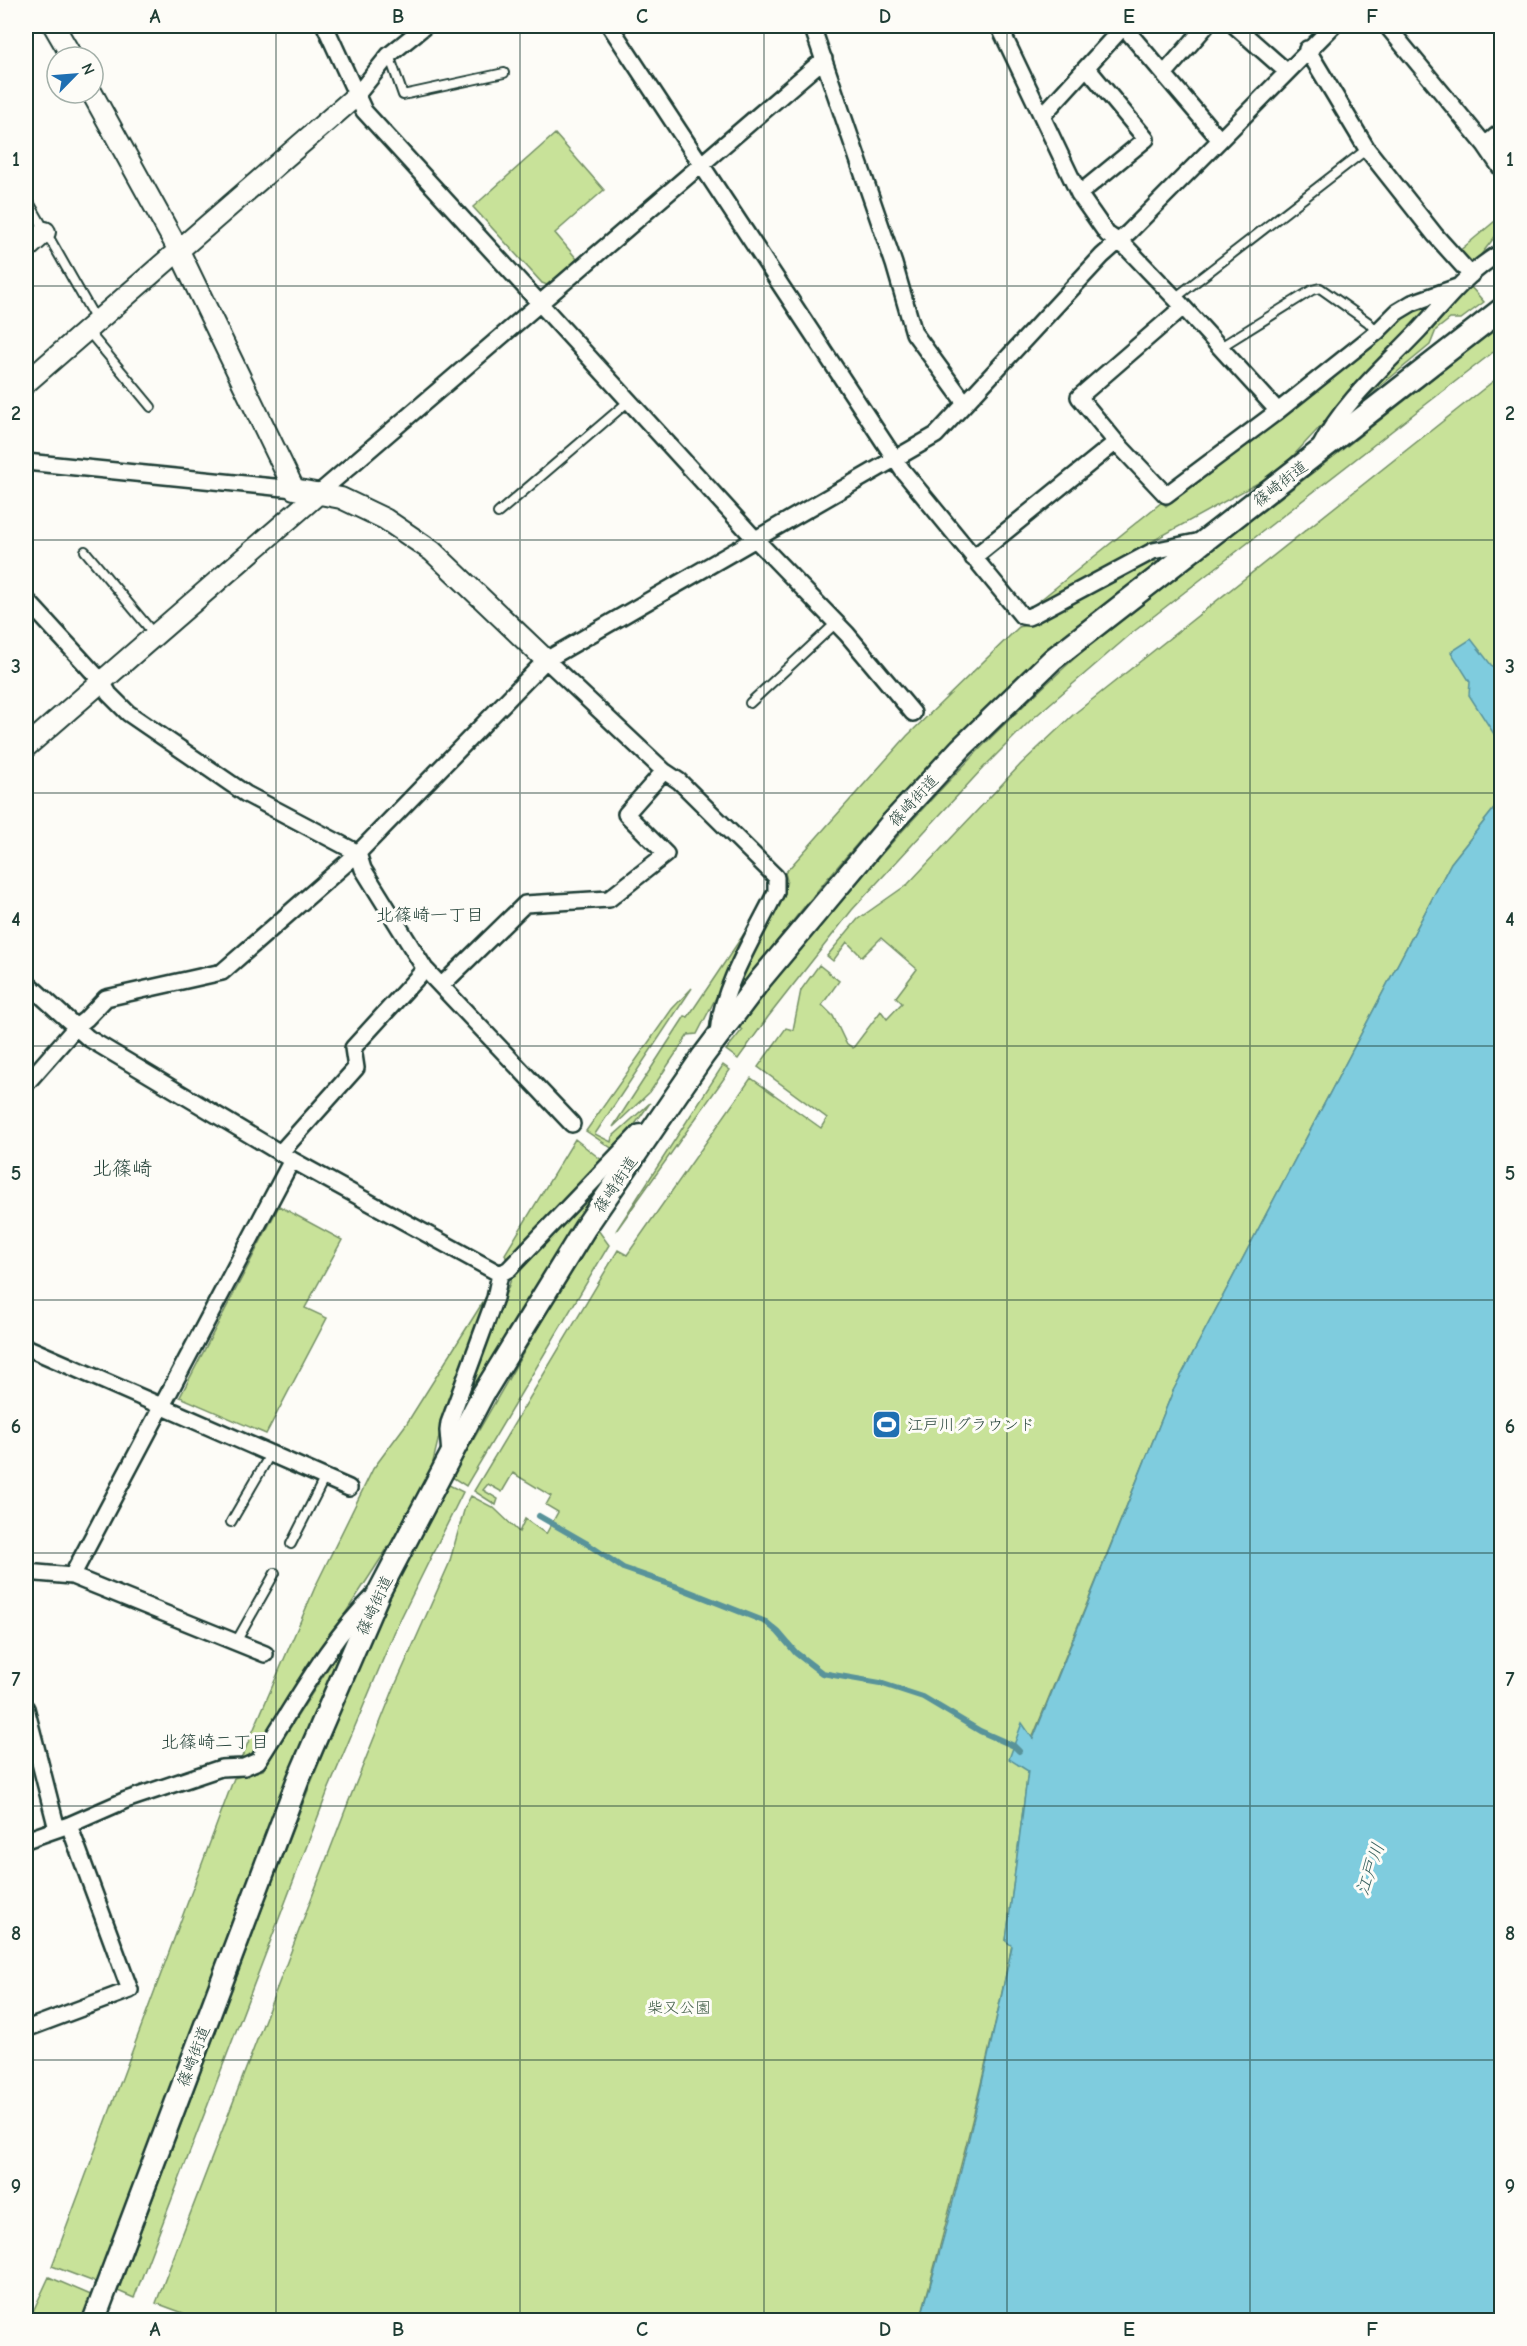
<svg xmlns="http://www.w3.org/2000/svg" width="1527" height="2346" font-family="'Comic Neue','Klee One',sans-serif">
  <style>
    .green { fill: #c8e299; stroke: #749066; stroke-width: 1.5 }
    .water { fill: #7fccde; stroke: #59939a; stroke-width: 1.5 }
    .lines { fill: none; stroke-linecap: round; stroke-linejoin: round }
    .stream { stroke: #59939a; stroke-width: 6 }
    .service-casing { stroke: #1f3d34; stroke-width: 12 }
    .minor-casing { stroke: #1f3d34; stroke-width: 20 }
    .tertiary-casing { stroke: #1f3d34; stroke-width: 24 }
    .secondary-casing { stroke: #1f3d34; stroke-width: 26 }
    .service { stroke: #fdfcf7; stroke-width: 8 }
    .minor { stroke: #fdfcf7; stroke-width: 15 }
    .tertiary { stroke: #fdfcf7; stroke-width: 20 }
    .secondary { stroke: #fdfcf7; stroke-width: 21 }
    .grid { fill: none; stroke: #1f3d34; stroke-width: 1.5; stroke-opacity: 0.55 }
    .labels { text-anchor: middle; stroke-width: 6; stroke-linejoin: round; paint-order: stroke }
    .street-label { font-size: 16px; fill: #1f3d34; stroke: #fdfcf7 }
    .poi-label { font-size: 16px; fill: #1f3d34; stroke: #fdfcf7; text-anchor: start }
    .park-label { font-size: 16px; fill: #415e48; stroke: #fdfcf7 }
    .neighbourhood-label { font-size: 18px; fill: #1f3d34; stroke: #fdfcf7 }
    .water-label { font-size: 18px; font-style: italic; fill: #37615e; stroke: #fdfcf7 }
    .quarter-label { font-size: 20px; fill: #1f3d34; stroke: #fdfcf7 }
    .neatline { fill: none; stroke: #1f3d34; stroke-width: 2 }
    .grid-label { font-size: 20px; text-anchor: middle; font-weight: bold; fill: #1f3d34 }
  </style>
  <rect width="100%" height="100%" fill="#fdfcf7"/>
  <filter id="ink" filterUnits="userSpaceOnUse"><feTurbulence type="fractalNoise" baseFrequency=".0167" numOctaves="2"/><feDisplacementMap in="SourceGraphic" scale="12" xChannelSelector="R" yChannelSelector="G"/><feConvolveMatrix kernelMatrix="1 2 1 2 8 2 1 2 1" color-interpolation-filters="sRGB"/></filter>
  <g filter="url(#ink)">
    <path class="green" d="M 555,134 L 604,190 L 555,233 L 577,259 L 547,285 L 542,283 L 473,207 Z
      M 1501,216 L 1501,229 L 1476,261 L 1468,262 L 1458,252 Z
      M 1471,287 L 1484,302 L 1461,319 L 1450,319 L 1436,330 L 1430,345 L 1356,406 L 1451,304 Z
      M 1442,296 L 1278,472 L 1029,609 L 1162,502 L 1166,506 L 1382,336 C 1400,318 1419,306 1442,296 Z
      M 1501,324 L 1501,346 L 1132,633 L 1030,721 L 983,768 L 852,910 L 768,1017 L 738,1059 L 726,1050 L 742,1030 L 738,1026 C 846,891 955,764 1085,649 C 1143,597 1208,552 1271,505 C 1348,446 1425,385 1501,324 Z
      M 1501,375 L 1501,800 L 1451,863 L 1173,1391 L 1032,1739 L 1022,1724 L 1028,1771 L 1006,1941 L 1012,1945 C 986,2072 954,2196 920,2320 L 202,2320 L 156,2303 L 348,1803 L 394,1688 L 449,1564 L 465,1507 L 471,1496 L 494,1508 L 519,1532 L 525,1519 L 546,1534 L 558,1512 L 546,1505 L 551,1496 L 513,1473 L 502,1492 L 488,1484 L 483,1490 L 498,1499 L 496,1505 L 474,1491 L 618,1250 L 627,1255 L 751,1078 L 821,1128 L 827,1118 L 758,1067 L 786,1028 L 793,1030 L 801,990 L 819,965 L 839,981 L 822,1005 L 833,1016 L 846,1043 L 853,1048 L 881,1011 L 887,1019 L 902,1003 L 896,997 L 917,969 L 881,938 L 862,957 L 847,942 L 833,961 L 827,956 L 858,919 L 908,884 L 1021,764 L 1074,714 Z
      M 1153,560 L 1158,563 C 1055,641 961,728 875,824 C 823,881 776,942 728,1003 L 784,892 L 787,880 L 785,873 L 907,736 L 1019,627 L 1037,622 Z
      M 766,901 L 697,1034 L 688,1035 L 650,1092 L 613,1127 L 685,1016 L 688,1017 Z
      M 692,988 L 595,1134 L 611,1142 L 612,1137 L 650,1103 L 631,1130 L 613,1149 L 586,1131 L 672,1009 Z
      M 723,1065 L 730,1070 L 616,1231 Z
      M 575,1139 L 603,1161 L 512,1255 L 506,1258 L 505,1254 Z
      M 610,1174 L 534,1290 L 457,1423 L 512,1277 Z
      M 279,1206 L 342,1240 L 305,1308 L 327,1318 L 266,1434 L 180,1397 Z
      M 598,1230 L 609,1245 L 466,1486 L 452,1477 L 551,1305 Z
      M 488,1294 L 487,1303 L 442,1424 L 432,1466 L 398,1532 L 254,1754 L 249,1758 L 241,1759 L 316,1585 L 373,1469 L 407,1423 Z
      M 447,1484 L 463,1492 L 397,1626 L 327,1793 L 134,2298 L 118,2291 C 164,2169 210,2047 256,1925 C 313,1775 371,1625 447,1484 Z
      M 343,1645 L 290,1773 L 97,2283 L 52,2266 L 234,1778 L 263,1770 Z
      M 49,2277 L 93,2296 L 83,2320 L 29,2320 Z"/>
    <path class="water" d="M 1471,639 L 1495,670 L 1501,674 L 1501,745 L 1469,695 L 1470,682 L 1451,652 Z
      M 1501,800 L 1501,2320 L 920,2320 C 957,2198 986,2071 1012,1946 L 1006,1941 L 1028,1771 L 1009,1759 L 1022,1723 L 1033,1739 L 1173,1391 L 1451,863 Z"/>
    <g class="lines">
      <path class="stream" d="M 539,1516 L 586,1543 L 623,1568 L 675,1586 L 766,1622 L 778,1632 L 796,1653 L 822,1673 L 880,1683 L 923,1697 L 980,1731 L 1014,1746 L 1019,1751"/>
      <defs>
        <path id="service" d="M 389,55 L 403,95 L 504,73
          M 26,197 L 96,320
          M 1175,298 L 1367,149
          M 88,331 L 151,407
          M 1219,348 L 1312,290 L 1320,288 L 1368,322 L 1377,332
          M 498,513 L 629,401
          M 85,551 L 154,634
          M 750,703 L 836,623
          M 231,1522 L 271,1453
          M 291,1544 L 325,1477
          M 236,1642 L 275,1573"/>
        <path id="minor" d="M 325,26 L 364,111 L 756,540 L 847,634 L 913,713
          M 610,26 L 903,471 L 1022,616 L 1028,617 L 1035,614 L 1153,551 L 1201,541
          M 812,26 L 894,264 L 914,333 L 965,403
          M 999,26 L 1079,194 L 1107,234 L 1127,248 L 1175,298 L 1278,411
          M 1123,26 L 1220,140
          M 1235,26 L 1286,71
          M 1387,26 L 1485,145 L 1502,170
          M 1307,49 L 1367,149 L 1435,235 L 1471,275
          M 1165,73 L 1206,26
          M 356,96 L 389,55 L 425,26
          M 1042,116 L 1124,26
          M 1485,145 L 1502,131
          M 1079,194 L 1146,139 L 1087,68
          M 1183,307 L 1079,397 L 1116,442 L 1166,495 L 1278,411 L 1377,332 L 1397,312 L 1412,303 L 1457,287
          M 1319,449 C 1342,403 1384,367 1419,330 C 1444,303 1469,270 1502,252
          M 26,462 L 294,489
          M 319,493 L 824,59
          M 973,558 L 1116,442
          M 26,599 L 102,682 L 109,694 L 128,713 L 246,794 L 358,853 L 363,869 L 425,969 L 572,1124
          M 546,660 L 664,771 L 679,781 L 776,877 L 776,892 C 755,935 721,988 718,1034
          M 26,982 L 88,1038 L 292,1160 L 500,1274 L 495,1298 L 449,1423 L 448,1431 L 450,1455
          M 441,986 L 525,904 L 609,899 L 666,854 L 626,814 L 664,771
          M 26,1084 L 76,1027 L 86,1019 L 106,998 L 222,972 L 358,853 L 546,660 L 936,435 L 1102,256 L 1129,232 L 1333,26
          M 281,1152 L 356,1068 L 353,1048 L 425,969
          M 500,1274 L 509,1269 L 639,1133 L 647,1132
          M 26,1347 L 349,1488
          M 26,1572 L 72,1576 L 265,1654
          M 72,1576 L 292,1160
          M 26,1708 L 57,1829
          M 26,1840 L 69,1825 L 126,1800 L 221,1768 L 244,1767 L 258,1761 C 294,1706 327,1642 374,1596
          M 26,2029 L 130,1990 L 69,1825"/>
        <path id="tertiary" d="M 54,26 L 72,57
          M 92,93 L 178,249 L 294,489 L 341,498 L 385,519 L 432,551 L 546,660
          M 26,249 L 45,232
          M 26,383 L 356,96
          M 26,747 L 319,493"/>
        <path id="secondary" d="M 94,2320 L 298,1780 L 379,1592 L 483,1394 L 585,1228 L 703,1056 L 761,979 L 888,827 L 961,748 L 1053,659 L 1502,309"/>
      </defs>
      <use href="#service" class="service-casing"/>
      <use href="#minor" class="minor-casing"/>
      <use href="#tertiary" class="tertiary-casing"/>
      <use href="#secondary" class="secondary-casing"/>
      <use href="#service" class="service"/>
      <use href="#minor" class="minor"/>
      <use href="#tertiary" class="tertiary"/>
      <use href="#secondary" class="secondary"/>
    </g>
  </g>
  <path class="grid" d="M 276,26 L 276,2320M 520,26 L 520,2320M 764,26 L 764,2320M 1007,26 L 1007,2320M 1250,26 L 1250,2320M 26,286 L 1502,286M 26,540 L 1502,540M 26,793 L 1502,793M 26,1046 L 1502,1046M 26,1300 L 1502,1300M 26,1553 L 1502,1553M 26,1806 L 1502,1806M 26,2060 L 1502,2060"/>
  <defs>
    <symbol id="stadium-square" viewBox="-11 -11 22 22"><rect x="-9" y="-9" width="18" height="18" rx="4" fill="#1f6fb2" stroke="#fdfcf7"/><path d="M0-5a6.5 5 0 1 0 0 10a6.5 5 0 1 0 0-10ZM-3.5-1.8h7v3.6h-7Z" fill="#fff"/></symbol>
  </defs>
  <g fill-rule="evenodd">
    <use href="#stadium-square" x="870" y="1408" width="33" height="33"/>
  </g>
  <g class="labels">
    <g class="street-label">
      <text transform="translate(1280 483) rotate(-38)" y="6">篠崎街道</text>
      <text transform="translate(913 800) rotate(-47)" y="6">篠崎街道</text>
      <text transform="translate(615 1184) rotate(-56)" y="6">篠崎街道</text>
      <text transform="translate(374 1605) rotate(-65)" y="6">篠崎街道</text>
      <text transform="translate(193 2056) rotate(-69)" y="6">篠崎街道</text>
    </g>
    <g class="poi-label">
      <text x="907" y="1430">江戸川グラウンド</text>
    </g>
    <g class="park-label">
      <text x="679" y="2013">柴又公園</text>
    </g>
    <g class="neighbourhood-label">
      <text x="430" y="921">北篠崎一丁目</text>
      <text x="215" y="1748">北篠崎二丁目</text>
    </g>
    <g class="water-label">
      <text transform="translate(1370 1869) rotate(-71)" y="6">江戸川</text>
    </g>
    <g class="quarter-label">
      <text x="122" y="1175">北篠崎</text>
    </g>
  </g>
  <rect width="1527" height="2346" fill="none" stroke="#fdfcf7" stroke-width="66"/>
  <g transform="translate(75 75) rotate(65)"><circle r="28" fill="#fdfcf7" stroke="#a4b0a9" stroke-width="1.5"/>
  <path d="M0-4.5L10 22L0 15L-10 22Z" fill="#1f6fb2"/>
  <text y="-9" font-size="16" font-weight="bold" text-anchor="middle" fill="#1f3d34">N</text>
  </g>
  <rect x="33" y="33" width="1461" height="2280" class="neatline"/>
  <g class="grid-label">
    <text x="155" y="23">A</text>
    <text x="398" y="23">B</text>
    <text x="642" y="23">C</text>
    <text x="885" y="23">D</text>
    <text x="1129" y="23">E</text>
    <text x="1372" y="23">F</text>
    <text x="16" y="166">1</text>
    <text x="1510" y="166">1</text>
    <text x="16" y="420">2</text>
    <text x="1510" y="420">2</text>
    <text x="16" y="673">3</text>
    <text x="1510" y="673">3</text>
    <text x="16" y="926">4</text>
    <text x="1510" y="926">4</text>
    <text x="16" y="1180">5</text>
    <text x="1510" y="1180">5</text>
    <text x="16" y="1433">6</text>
    <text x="1510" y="1433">6</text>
    <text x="16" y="1686">7</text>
    <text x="1510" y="1686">7</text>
    <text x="16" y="1940">8</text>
    <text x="1510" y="1940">8</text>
    <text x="16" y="2193">9</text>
    <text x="1510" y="2193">9</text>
    <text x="155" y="2336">A</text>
    <text x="398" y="2336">B</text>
    <text x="642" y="2336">C</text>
    <text x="885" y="2336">D</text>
    <text x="1129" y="2336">E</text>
    <text x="1372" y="2336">F</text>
  </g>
</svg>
